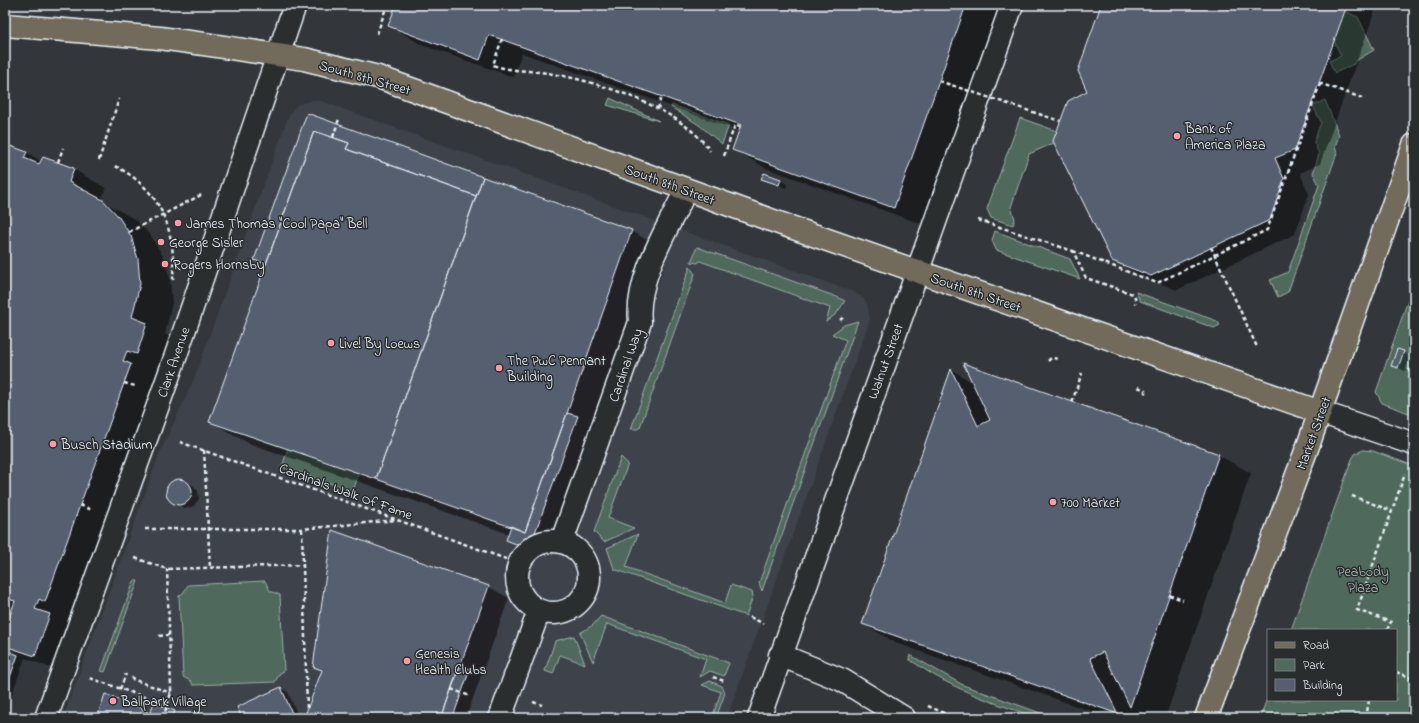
<svg xmlns="http://www.w3.org/2000/svg" width="1419" height="723" font-family="'Indie Flower',sans-serif">
  <style>
    .built { fill: #3e434b }
    .green { fill: #506b5b; stroke: #9caeaa }
    .shadow { fill: #0007 }
    .building { fill: #565f70; stroke: #e8f1f8 }
    .lines { fill: none; stroke-linecap: round; stroke-linejoin: round }
    .minor-casing { stroke: #e8f1f8; stroke-width: 25 }
    .major-casing { stroke: #e8f1f8; stroke-width: 25 }
    .path { stroke: #e8f1f8; stroke-width: 2.5; stroke-dasharray: 4 3; stroke-linecap: butt }
    .minor { stroke: #2a2d2e; stroke-width: 22 }
    .major { stroke: #726b5a; stroke-width: 22 }
    .path-bridge { stroke: #e8f1f8; stroke-width: 2.5; stroke-dasharray: 4 3; stroke-linecap: butt }
    .poi-dot { fill: #ff9aa2; stroke: #2a2d2e; stroke-width: 1.5 }
    .labels { text-anchor: middle; stroke-width: 3; stroke-linejoin: round; paint-order: stroke }
    .street-label { font-size: 14px; fill: #e8f1f8; stroke: #2a2d2e }
    .poi-label { font-size: 14px; fill: #e8f1f8; stroke: #2a2d2e; text-anchor: start }
    .park-label { font-size: 14px; fill: #abbbb9; stroke: #2a2d2e }
  </style>
  <rect width="100%" height="100%" fill="#33373b"/>
  <filter id="ink" filterUnits="userSpaceOnUse"><feTurbulence type="fractalNoise" baseFrequency=".025" numOctaves="2"/><feDisplacementMap in="SourceGraphic" scale="8" xChannelSelector="R" yChannelSelector="G"/><feConvolveMatrix kernelMatrix="1 2 1 2 8 2 1 2 1" color-interpolation-filters="sRGB"/></filter>
  <g filter="url(#ink)">
    <path class="built" d="M 313,100 L 321,101 L 854,292 L 863,298 L 867,303 L 870,318 L 868,325 L 727,718 L 63,718 L 159,455 L 194,379 L 287,120 L 293,109 L 298,104 Z"/>
    <path class="green" d="M 1344,11 L 1358,17 L 1374,50 L 1354,62 L 1354,64 L 1335,73 L 1329,61 L 1341,56 L 1334,41 Z
      M 610,98 L 659,121 L 607,105 Z
      M 1325,100 L 1339,135 L 1335,147 L 1337,153 L 1288,292 L 1278,297 L 1270,280 L 1288,272 L 1319,185 L 1313,173 L 1319,154 L 1314,142 L 1321,122 L 1313,106 Z
      M 672,105 L 729,125 L 722,144 L 699,125 L 671,107 Z
      M 1020,118 L 1057,131 L 1054,143 L 1029,154 L 1011,207 L 1015,219 L 1013,225 L 991,218 L 987,209 Z
      M 995,231 L 1070,259 L 1080,279 L 996,250 L 992,240 Z
      M 697,247 L 837,297 L 845,301 L 837,313 L 826,322 L 830,308 L 700,261 L 698,263 L 691,262 Z
      M 690,267 L 695,274 L 640,427 L 638,429 L 631,429 Z
      M 1414,283 L 1414,415 L 1382,403 L 1376,392 Z
      M 1136,292 L 1217,321 L 1220,325 L 1214,328 L 1140,301 Z
      M 858,321 L 852,338 L 762,591 L 759,583 L 846,340 L 832,334 L 844,325 Z
      M 288,448 L 359,473 L 353,491 L 282,467 Z
      M 1363,450 L 1373,451 L 1414,466 L 1414,718 L 1260,718 L 1268,696 L 1268,700 L 1396,700 L 1396,630 L 1291,630 L 1352,459 L 1355,454 Z
      M 621,457 L 628,464 L 608,518 L 634,528 L 604,542 L 594,532 Z
      M 638,534 L 626,567 L 725,603 L 731,585 L 752,592 L 753,596 L 746,616 L 614,569 L 607,548 Z
      M 134,581 L 138,581 L 105,672 L 101,671 Z
      M 265,581 L 270,591 L 280,595 L 284,671 L 280,673 L 275,682 L 193,685 L 191,681 L 183,677 L 179,596 L 184,592 L 188,585 Z
      M 601,616 L 729,663 L 724,676 L 710,671 L 700,677 L 706,659 L 607,624 L 593,662 L 580,633 L 593,625 Z
      M 574,636 L 585,664 L 560,655 L 553,674 L 545,671 L 555,641 Z
      M 910,655 L 963,685 L 1054,718 C 1035,718 1021,712 1003,706 C 969,694 938,680 909,659 Z
      M 710,681 L 722,686 L 725,693 L 716,718 L 712,718 L 721,692 L 702,685 Z"/>
    <path class="shadow" d="M 387,5 L 1005,5 L 927,226 L 766,168 L 734,150 L 740,131 L 522,53 L 513,77 L 422,45 L 390,26 L 396,8 Z
      M 1102,5 L 1377,5 L 1320,164 L 1300,173 L 1309,194 L 1295,234 L 1177,290 L 1139,275 L 1113,260 L 1089,92 Z
      M 308,114 L 631,231 L 669,252 L 563,553 L 539,544 L 536,552 L 507,540 L 509,534 L 248,443 L 211,422 L 267,265 L 255,259 Z
      M 5,145 L 26,152 L 41,161 L 73,169 L 106,188 L 101,200 L 136,220 L 151,236 L 163,256 L 170,279 L 172,303 L 165,334 L 179,343 L 169,372 L 159,369 L 156,380 L 67,674 L 25,658 L 5,713 L 5,651 L 23,656 L 5,646 L 5,632 L 14,607 L 5,604 Z
      M 763,178 L 780,180 L 787,184 L 786,188 Z
      M 1398,350 L 1411,356 L 1405,371 L 1392,365 Z
      M 952,370 L 973,383 L 1218,455 L 1251,473 L 1165,718 L 1151,718 L 1139,711 L 1143,718 L 1110,718 L 896,643 L 863,624 Z
      M 181,480 L 193,485 L 198,491 L 199,499 L 194,506 L 186,509 L 171,501 L 167,494 L 170,483 Z
      M 333,532 L 489,587 L 509,598 L 466,718 L 306,718 L 322,671 L 314,666 Z
      M 281,688 L 288,692 L 299,718 L 243,718 Z
      M 154,704 L 175,712 L 182,716 L 181,718 L 98,718 L 142,709 L 151,714 Z"/>
    <path class="building" d="M 396,5 L 966,5 L 894,208 L 732,150 L 741,125 L 489,35 L 480,60 L 388,26 Z
      M 1101,5 L 1347,5 L 1295,150 L 1275,158 L 1284,179 L 1270,220 L 1151,276 L 1112,261 L 1053,141 L 1068,101 L 1087,91 L 1078,71 Z
      M 307,113 L 483,177 L 476,196 L 346,149 L 349,143 L 314,131 L 266,264 L 254,260 Z
      M 314,131 L 349,143 L 346,149 L 476,196 L 376,479 L 209,422 Z
      M 5,144 L 27,152 L 24,158 L 39,164 L 43,157 L 74,168 L 69,182 L 103,200 L 118,216 L 131,236 L 138,259 L 140,284 L 132,317 L 147,323 L 137,354 L 127,351 L 123,361 L 131,364 L 45,602 L 39,599 L 35,609 L 50,614 L 35,656 L 5,646 L 5,629 L 15,601 L 5,598 Z
      M 764,173 L 781,179 L 779,185 L 761,179 Z
      M 483,177 L 632,230 L 525,532 L 376,479 Z
      M 1397,349 L 1404,351 L 1398,368 L 1391,366 Z
      M 963,363 L 1219,454 L 1130,707 L 1103,652 L 1090,658 L 1118,714 L 862,624 L 951,369 L 978,426 L 990,420 Z
      M 567,413 L 578,416 L 529,549 L 506,540 L 511,526 L 525,532 Z
      M166 492a13 13 0 1 1 26 0a13 13 0 1 1-26 0Z
      M 332,530 L 489,586 L 443,713 L 438,712 L 436,718 L 304,718 L 322,670 L 313,667 Z
      M 5,650 L 18,655 L 5,691 Z
      M 459,666 L 470,669 L 453,717 L 443,713 Z
      M 281,687 L 294,718 L 242,718 L 237,707 Z
      M 105,694 L 142,708 L 142,710 L 163,718 L 97,718 Z
      M 154,703 L 175,711 L 173,718 L 163,718 L 150,713 Z"/>
    <g class="lines">
      <defs>
        <path id="minor" d="M 1320,412 L 1414,444
          M517 577a36 36 0 1 1 72 0a36 36 0 1 1-72 0Z
          M 562,541 L 640,322 C 635,279 668,228 686,190
          M 780,655 L 842,680 L 904,718
          M 46,718 L 175,358 L 295,5
          M 500,718 L 539,611
          M 759,718 L 1012,5"/>
        <path id="major" d="M 5,25 L 160,38 L 204,44 L 304,59 L 378,77 L 779,223 L 1320,412
          M 1206,718 L 1309,443 L 1414,145"/>
      </defs>
      <use href="#minor" class="minor-casing"/>
      <use href="#major" class="major-casing"/>
      <path class="path" d="M 377,34 L 387,5
        M 502,39 L 493,65 C 512,72 533,70 553,74 C 600,82 683,109 710,151
        M 1319,83 L 1362,98
        M 658,109 L 661,96
        M 333,137 L 339,119
        M 724,156 L 735,125 L 740,127
        M 99,160 L 119,99
        M 58,162 L 63,148
        M 115,166 C 161,189 176,230 173,280
        M 978,220 L 1073,251 L 1086,278 L 1133,294 L 1136,300 L 1135,304
        M 129,232 L 203,194
        M 1211,247 L 1257,347
        M 1073,251 L 1157,283 L 1267,230 L 1320,84
        M 840,320 L 845,316
        M 1048,361 L 1051,358 L 1059,359
        M 1408,370 L 1414,372
        M 124,383 L 135,386
        M 1138,387 L 1145,390 L 1145,395
        M 1072,402 L 1082,373
        M 180,442 L 506,559
        M 204,450 L 210,568
        M 1352,496 L 1392,511
        M 80,505 L 92,510
        M 145,529 L 302,529 L 396,520
        M 302,529 L 307,710
        M 135,558 L 167,569 L 303,565
        M 1169,595 L 1183,600
        M 750,617 L 764,624
        M 1387,630 L 1391,622 L 1357,610 L 1405,474
        M 159,636 L 169,635
        M 1396,672 L 1414,679
        M 133,677 L 132,679 L 171,693
        M 713,677 L 724,681
        M 90,678 L 167,705
        M 120,689 L 126,674
        M 451,689 L 470,696
        M 533,702 L 542,705
        M 928,706 L 955,718
        M 163,718 L 171,693 L 171,687 L 167,569
        M 1366,718 L 1369,700"/>
      <use href="#minor" class="minor"/>
      <use href="#major" class="major"/>
      <path class="path-bridge" d="M 939,81 L 1060,121"/>
    </g>
  </g>
  <g class="poi-dot">
    <circle cx="1177" cy="136" r="4"/>
    <circle cx="178" cy="223" r="4"/>
    <circle cx="161" cy="242" r="4"/>
    <circle cx="165" cy="264" r="4"/>
    <circle cx="331" cy="343" r="4"/>
    <circle cx="499" cy="368" r="4"/>
    <circle cx="53" cy="444" r="4"/>
    <circle cx="1053" cy="502" r="4"/>
    <circle cx="407" cy="661" r="4"/>
    <circle cx="113" cy="701" r="4"/>
  </g>
  <g class="labels">
    <g class="street-label">
      <text transform="translate(365 77) rotate(16)" y="5">South 8th Street</text>
      <text transform="translate(670 184) rotate(20)" y="5">South 8th Street</text>
      <text transform="translate(976 292) rotate(19)" y="5">South 8th Street</text>
      <text transform="translate(885 361) rotate(-70)" y="5">Walnut Street</text>
      <text transform="translate(173 362) rotate(-71)" y="5">Clark Avenue</text>
      <text transform="translate(625 365) rotate(-71)" y="5">Cardinal Way</text>
      <text transform="translate(1313 433) rotate(-70)" y="5">Market Street</text>
      <text transform="translate(346 491) rotate(20)" y="5">Cardinals Walk Of Fame</text>
    </g>
    <g class="poi-label">
      <text x="1185" y="133">Bank of<tspan x="1185" dy="16">America Plaza</tspan></text>
      <text x="186" y="228">James Thomas "Cool Papa" Bell</text>
      <text x="169" y="247">George Sisler</text>
      <text x="173" y="269">Rogers Hornsby</text>
      <text x="339" y="348">Live! By Loews</text>
      <text x="507" y="365">The PwC Pennant<tspan x="507" dy="16">Building</tspan></text>
      <text x="61" y="449">Busch Stadium</text>
      <text x="1061" y="507">700 Market</text>
      <text x="415" y="658">Genesis<tspan x="415" dy="16">Health Clubs</tspan></text>
      <text x="121" y="706">Ballpark Village</text>
    </g>
    <g class="park-label">
      <text x="1363" y="576">Peabody<tspan x="1363" dy="16">Plaza</tspan></text>
    </g>
  </g>
  <rect width="1419" height="723" fill="none" stroke="#2a2d2e" stroke-width="20"/>
  <rect x="10" y="10" width="1399" height="703" fill="none" stroke="#e8f1f8" stroke-width="1.5" filter="url(#ink)"/>
  <rect x="1267" y="629" width="130" height="72" fill="#2a2d2e" stroke="#767b7f"/>
  <rect x="1275" y="642" width="20" height="6" fill="#726b5a" stroke="#767b7f"/>
  <text x="1303" y="649" font-size="12" fill="#e8f1f8">Road</text>
  <rect x="1275" y="659" width="20" height="12" fill="#506b5b" stroke="#767b7f"/>
  <text x="1303" y="669" font-size="12" fill="#e8f1f8">Park</text>
  <rect x="1275" y="679" width="20" height="12" fill="#565f70" stroke="#767b7f"/>
  <text x="1303" y="689" font-size="12" fill="#e8f1f8">Building</text>
</svg>
